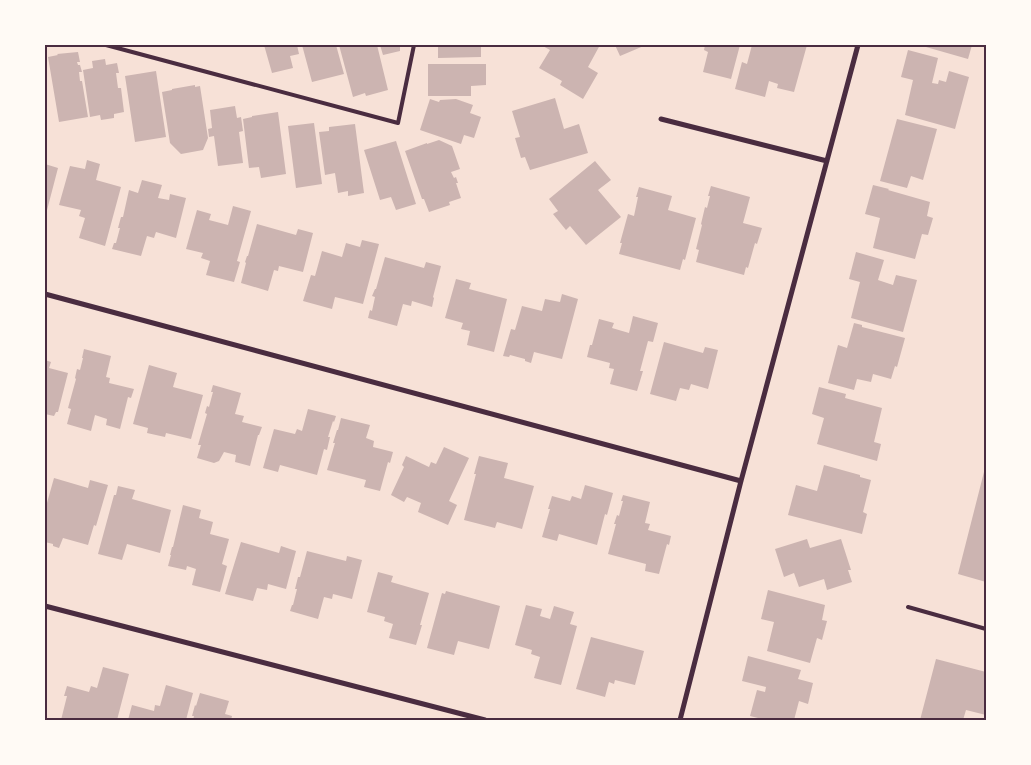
<svg xmlns="http://www.w3.org/2000/svg" width="1031" height="765" font-family="'Archivo Narrow',sans-serif">
  <style>
    .building { fill: #ccb4b1 }
    .lines { fill: none; stroke-linecap: round; stroke-linejoin: round }
    .service { stroke: #4a2c40; stroke-width: 4 }
    .minor { stroke: #4a2c40; stroke-width: 5 }
    .neatline { fill: none; stroke: #4a2c40; stroke-width: 2 }
  </style>
  <rect width="100%" height="100%" fill="#f7e1d7"/>
  <path class="building" d="M 264,45 L 297,45 L 299,54 L 290,56 L 293,68 L 272,73 Z
    M 302,45 L 336,45 L 344,74 L 312,82 Z
    M 339,45 L 377,45 L 388,90 L 366,96 L 365,93 L 353,97 Z
    M 380,45 L 400,45 L 400,51 L 383,55 Z
    M 438,45 L 497,45 L 497,47 L 481,47 L 481,57 L 438,58 Z
    M 541,45 L 600,45 L 588,67 L 598,73 L 583,99 L 560,85 L 562,81 L 539,68 L 550,50 Z
    M 615,45 L 646,45 L 620,56 Z
    M 705,45 L 740,45 L 731,79 L 703,72 L 708,52 L 704,50 Z
    M 752,45 L 807,45 L 794,92 L 777,88 L 778,84 L 769,81 L 765,97 L 735,89 L 742,62 L 747,64 Z
    M 919,45 L 972,45 L 968,59 Z
    M 908,50 L 938,58 L 932,83 L 938,84 L 939,80 L 946,82 L 949,71 L 969,77 L 955,129 L 905,115 L 913,80 L 901,77 Z
    M 78,52 L 80,62 L 77,62 L 78,65 L 80,65 L 82,72 L 79,72 L 80,81 L 82,81 L 88,117 L 59,122 L 48,57 L 58,55 L 57,54 Z
    M 105,59 L 106,65 L 117,63 L 119,73 L 116,73 L 118,88 L 121,88 L 124,112 L 114,114 L 114,118 L 101,120 L 100,115 L 90,117 L 83,70 L 93,68 L 92,61 Z
    M 428,64 L 486,64 L 486,85 L 471,86 L 471,96 L 428,96 Z
    M 156,71 L 166,137 L 135,142 L 125,76 Z
    M 195,85 L 195,87 L 200,86 L 208,138 L 203,150 L 181,154 L 170,143 L 162,92 L 172,90 L 172,89 Z
    M 555,98 L 564,129 L 579,124 L 588,153 L 530,170 L 525,157 L 521,158 L 515,138 L 520,137 L 512,111 Z
    M 430,99 L 439,102 L 440,100 L 456,99 L 473,105 L 470,113 L 481,117 L 474,138 L 464,135 L 461,144 L 420,130 Z
    M 235,106 L 237,118 L 241,117 L 243,131 L 239,132 L 243,163 L 218,166 L 214,136 L 209,137 L 208,129 L 212,128 L 210,110 Z
    M 278,112 L 286,174 L 261,178 L 259,167 L 249,168 L 243,119 L 252,117 L 252,116 Z
    M 897,119 L 937,129 L 923,180 L 911,176 L 907,188 L 880,181 Z
    M 314,123 L 322,184 L 296,188 L 288,126 Z
    M 355,124 L 364,193 L 348,196 L 348,191 L 338,193 L 335,173 L 325,175 L 319,132 L 329,131 L 329,127 Z
    M 439,140 L 452,146 L 460,169 L 451,172 L 454,178 L 456,177 L 458,183 L 456,183 L 461,198 L 449,202 L 450,205 L 429,212 L 424,199 L 422,199 L 405,151 L 427,143 L 427,144 Z
    M 396,141 L 416,204 L 396,210 L 391,197 L 380,200 L 364,150 Z
    M 87,160 L 100,164 L 96,180 L 121,187 L 105,246 L 79,238 L 85,218 L 79,216 L 81,210 L 59,205 L 70,166 L 85,169 Z
    M 595,161 L 611,180 L 598,190 L 621,217 L 586,245 L 570,226 L 566,230 L 553,214 L 558,211 L 549,199 Z
    M 45,164 L 58,168 L 46,214 L 45,214 Z
    M 142,180 L 162,185 L 158,198 L 169,200 L 170,194 L 186,198 L 176,238 L 156,232 L 154,238 L 147,236 L 141,256 L 112,249 L 114,243 L 116,243 L 120,228 L 118,228 L 121,217 L 123,217 L 129,190 L 138,193 Z
    M 873,185 L 889,189 L 888,190 L 930,202 L 927,216 L 933,218 L 928,235 L 922,234 L 915,259 L 873,248 L 880,218 L 865,214 Z
    M 711,186 L 750,197 L 743,223 L 762,228 L 757,244 L 755,243 L 748,268 L 746,267 L 744,275 L 696,262 L 699,250 L 696,249 L 702,225 L 701,224 L 705,207 L 707,208 L 710,196 L 708,196 Z
    M 639,187 L 672,196 L 668,210 L 696,218 L 685,260 L 683,259 L 680,270 L 619,254 L 622,243 L 620,243 L 628,214 L 634,216 L 638,197 L 636,197 Z
    M 233,206 L 251,211 L 237,261 L 240,262 L 234,282 L 206,275 L 210,261 L 201,258 L 203,253 L 186,249 L 197,210 L 211,214 L 209,220 L 228,225 Z
    M 257,224 L 296,235 L 298,229 L 313,233 L 303,272 L 279,266 L 278,271 L 274,270 L 268,291 L 241,283 L 246,263 L 245,262 L 247,256 L 248,256 Z
    M 362,240 L 379,244 L 363,304 L 335,297 L 332,309 L 303,301 L 311,275 L 315,276 L 322,251 L 342,257 L 346,243 L 360,247 Z
    M 856,252 L 884,260 L 878,280 L 893,285 L 896,275 L 917,280 L 903,332 L 851,318 L 860,282 L 849,279 Z
    M 385,257 L 424,268 L 426,262 L 441,266 L 433,297 L 434,298 L 432,307 L 412,301 L 411,306 L 403,304 L 397,326 L 368,318 L 370,310 L 372,311 L 375,297 L 372,296 L 375,289 L 376,289 Z
    M 456,279 L 471,283 L 469,289 L 507,299 L 494,352 L 467,345 L 470,331 L 461,329 L 463,323 L 445,318 Z
    M 562,294 L 578,299 L 562,359 L 534,352 L 531,363 L 525,361 L 525,359 L 510,355 L 509,357 L 503,356 L 511,329 L 515,330 L 522,306 L 542,311 L 545,299 L 560,302 Z
    M 633,316 L 658,323 L 653,342 L 648,341 L 640,371 L 643,371 L 637,391 L 610,384 L 614,369 L 609,368 L 610,363 L 587,357 L 590,345 L 592,345 L 599,319 L 614,323 L 612,328 L 629,333 Z
    M 854,323 L 862,325 L 862,327 L 905,338 L 897,367 L 895,366 L 891,379 L 873,374 L 871,382 L 857,379 L 854,390 L 828,383 L 838,345 L 847,348 Z
    M 664,342 L 703,353 L 705,347 L 718,350 L 708,389 L 691,384 L 689,390 L 680,388 L 676,401 L 650,394 Z
    M 84,349 L 111,356 L 106,377 L 110,378 L 109,383 L 134,389 L 131,398 L 128,397 L 120,429 L 106,425 L 107,419 L 95,415 L 91,431 L 67,424 L 71,409 L 68,408 L 76,379 L 75,378 L 77,369 L 80,370 L 83,358 L 82,358 Z
    M 45,360 L 51,362 L 49,368 L 68,373 L 58,412 L 56,412 L 54,416 L 45,414 Z
    M 149,365 L 177,373 L 173,387 L 203,395 L 191,439 L 166,433 L 165,437 L 147,433 L 148,428 L 133,424 Z
    M 213,385 L 241,393 L 235,414 L 244,416 L 242,422 L 262,427 L 259,435 L 258,435 L 250,466 L 235,462 L 236,455 L 224,452 L 219,461 L 214,463 L 197,458 L 201,445 L 198,445 L 207,414 L 205,413 L 207,406 L 209,407 L 213,392 L 211,392 Z
    M 819,387 L 846,394 L 845,398 L 882,408 L 874,442 L 881,444 L 877,461 L 817,444 L 824,418 L 812,414 Z
    M 308,409 L 336,416 L 334,422 L 333,421 L 328,437 L 330,437 L 327,450 L 324,449 L 317,475 L 280,465 L 278,472 L 263,468 L 274,429 L 295,434 L 297,429 L 302,431 Z
    M 341,418 L 370,425 L 366,438 L 374,441 L 373,447 L 393,452 L 390,463 L 388,462 L 380,491 L 364,487 L 366,480 L 327,470 L 335,443 L 333,443 L 337,430 L 338,430 Z
    M 444,447 L 469,458 L 449,501 L 457,505 L 448,525 L 418,512 L 421,503 L 407,497 L 404,502 L 391,495 L 404,467 L 402,465 L 406,456 L 429,467 L 431,462 L 436,464 Z
    M 479,456 L 508,463 L 504,478 L 534,486 L 522,529 L 497,522 L 495,528 L 464,520 L 476,474 L 474,474 Z
    M 824,465 L 860,475 L 860,477 L 871,480 L 863,512 L 867,514 L 862,534 L 788,515 L 796,485 L 817,491 Z
    M 985,468 L 986,468 L 986,582 L 958,574 Z
    M 54,478 L 88,488 L 90,480 L 108,485 L 96,526 L 94,525 L 88,545 L 63,538 L 59,548 L 53,546 L 53,544 L 45,542 L 45,510 Z
    M 585,485 L 613,493 L 607,515 L 605,514 L 597,545 L 559,534 L 557,541 L 542,537 L 550,509 L 548,509 L 552,496 L 570,501 L 572,496 L 581,499 Z
    M 118,486 L 135,490 L 132,499 L 171,510 L 160,553 L 127,544 L 122,560 L 98,554 L 114,495 L 116,495 Z
    M 623,495 L 650,502 L 645,523 L 650,524 L 648,530 L 671,536 L 669,545 L 667,544 L 659,574 L 645,571 L 646,564 L 608,554 L 616,524 L 614,524 L 617,515 L 619,516 L 623,501 L 621,501 Z
    M 183,505 L 201,510 L 199,518 L 213,522 L 210,534 L 229,539 L 222,564 L 227,566 L 220,592 L 192,585 L 196,569 L 187,566 L 186,570 L 168,566 L 171,555 L 170,555 L 172,547 L 173,547 Z
    M 807,539 L 810,548 L 841,539 L 851,570 L 848,570 L 852,582 L 827,590 L 824,579 L 799,587 L 794,573 L 784,577 L 775,549 Z
    M 241,542 L 279,553 L 281,546 L 296,551 L 286,589 L 268,584 L 267,590 L 257,588 L 253,601 L 225,594 Z
    M 307,551 L 346,561 L 347,556 L 362,560 L 352,599 L 333,594 L 332,599 L 324,597 L 318,619 L 290,611 L 292,605 L 293,605 L 297,589 L 295,589 L 298,577 L 300,577 Z
    M 378,572 L 393,576 L 391,582 L 429,593 L 420,625 L 422,625 L 416,645 L 389,638 L 393,624 L 384,621 L 385,617 L 367,612 Z
    M 768,590 L 825,605 L 822,620 L 827,621 L 822,640 L 817,638 L 810,663 L 767,651 L 774,622 L 761,619 Z
    M 446,591 L 500,606 L 489,649 L 458,641 L 454,655 L 427,648 L 442,593 L 445,594 Z
    M 526,605 L 542,609 L 540,616 L 550,619 L 554,606 L 574,612 L 570,624 L 577,626 L 561,685 L 534,678 L 540,657 L 531,654 L 532,650 L 515,645 Z
    M 591,637 L 644,651 L 635,685 L 615,680 L 614,684 L 609,682 L 605,697 L 576,689 Z
    M 748,656 L 801,670 L 798,679 L 813,683 L 808,704 L 799,701 L 794,720 L 766,720 L 750,716 L 757,690 L 765,692 L 766,687 L 742,681 Z
    M 936,659 L 986,672 L 986,715 L 966,710 L 963,720 L 920,720 Z
    M 103,667 L 129,674 L 117,720 L 61,720 L 67,696 L 64,696 L 67,686 L 89,692 L 91,686 L 97,688 Z
    M 166,685 L 193,693 L 186,720 L 128,720 L 132,705 L 154,711 L 155,705 L 160,706 Z
    M 200,693 L 229,701 L 225,714 L 232,716 L 231,720 L 193,720 L 194,716 L 192,716 L 195,705 L 196,706 Z"/>
  <g class="lines">
    <path class="service" d="M 106,45 L 398,123 L 414,45
      M 908,607 L 986,629"/>
    <path class="minor" d="M 661,119 L 827,161
      M 45,294 L 741,481
      M 45,606 L 485,720
      M 680,720 L 741,481 L 858,45"/>
  </g>
  <rect width="1031" height="765" fill="none" stroke="#fffaf5" stroke-width="92"/>
  <rect x="46" y="46" width="939" height="673" class="neatline"/>
</svg>
